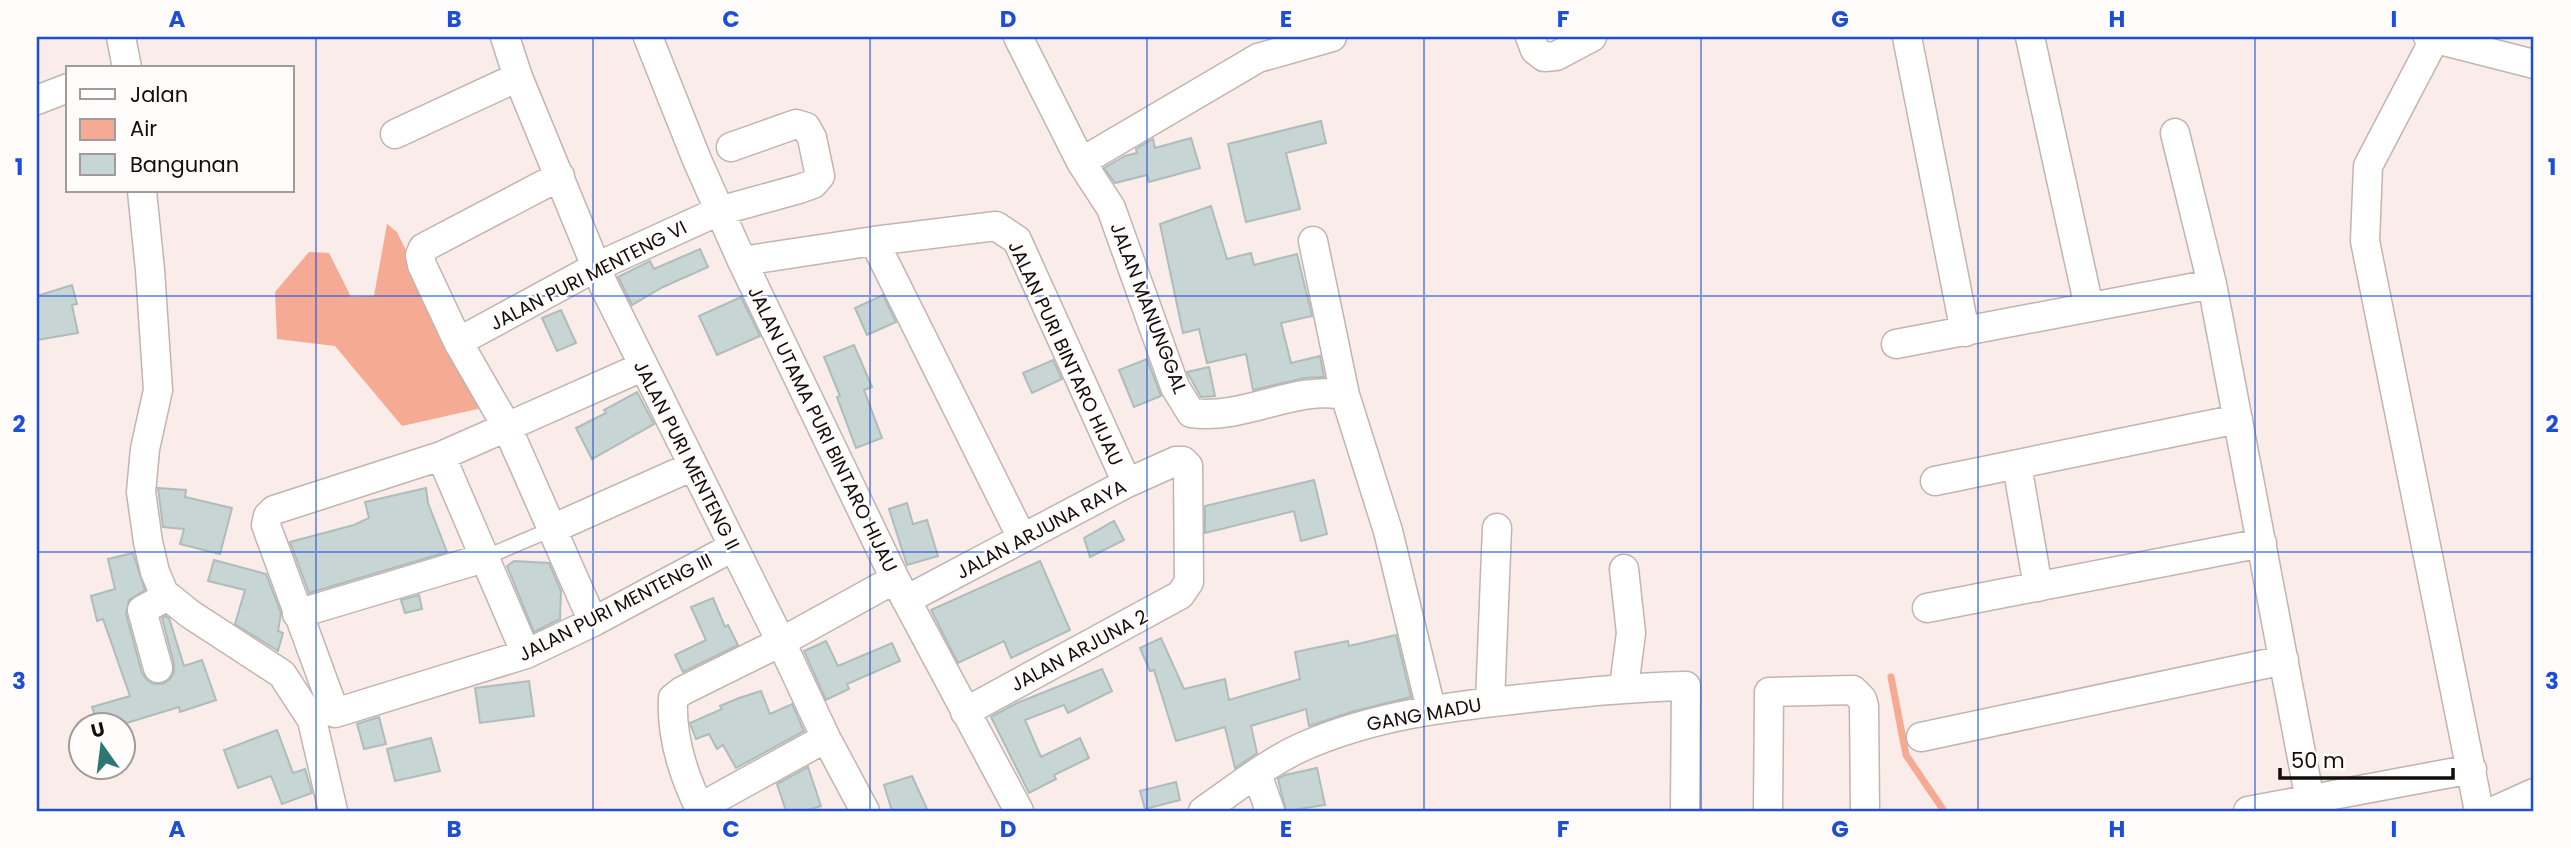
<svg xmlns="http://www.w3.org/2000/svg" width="2571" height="848" font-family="Poppins,sans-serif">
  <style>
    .water { fill: #f4aa93 }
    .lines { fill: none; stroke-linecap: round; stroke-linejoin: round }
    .stream { stroke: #f4aa93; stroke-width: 7 }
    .building { fill: #c7d6d4; stroke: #aebdbb; stroke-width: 2 }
    .service-casing { stroke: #c2b4b0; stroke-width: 17 }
    .minor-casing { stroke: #c2b4b0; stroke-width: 31 }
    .service { stroke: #fff; stroke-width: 14 }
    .minor { stroke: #fff; stroke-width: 28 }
    .grid { fill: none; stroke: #1d4ed8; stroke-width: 2; stroke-opacity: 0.55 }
    .labels { text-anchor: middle; stroke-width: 5; stroke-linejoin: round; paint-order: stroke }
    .street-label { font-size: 19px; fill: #110d0b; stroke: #fffcfb }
    .neatline { fill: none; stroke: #1d4ed8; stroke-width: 2.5 }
    .grid-label { font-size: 23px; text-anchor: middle; font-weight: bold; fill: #1d4ed8 }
  </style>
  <rect width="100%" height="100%" fill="#faece8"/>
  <path class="water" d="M 387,224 L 397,232 L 482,408 L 402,426 L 335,346 L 277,339 L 275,292 L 309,252 L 329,253 L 351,297 L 374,296 Z"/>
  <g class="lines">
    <path class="stream" d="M 1891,677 L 1906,755 L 1944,811"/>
  </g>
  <path class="building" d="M 1321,121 L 1326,143 L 1286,153 L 1300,209 L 1246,222 L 1228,144 Z
    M 1191,138 L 1200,168 L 1149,182 L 1147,175 L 1115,183 L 1104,168 L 1125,156 L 1137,153 L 1136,149 L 1153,139 L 1155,148 Z
    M 1211,206 L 1227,259 L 1251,253 L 1254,265 L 1297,254 L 1312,316 L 1281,323 L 1291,363 L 1320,356 L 1324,377 L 1304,378 L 1253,390 L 1246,354 L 1207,363 L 1199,329 L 1183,333 L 1160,224 Z
    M 700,249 L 708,267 L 663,287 L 632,305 L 618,277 L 650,261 L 654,269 Z
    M 72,285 L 77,304 L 72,305 L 78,333 L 37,340 L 37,296 Z
    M 883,295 L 896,322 L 867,335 L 855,308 Z
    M 741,297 L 760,336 L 717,355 L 699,316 Z
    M 561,310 L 576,343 L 557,351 L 542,318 Z
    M 854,345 L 872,387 L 864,390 L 882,438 L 856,448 L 837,397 L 840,396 L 824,357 Z
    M 1147,359 L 1161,396 L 1134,407 L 1119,370 Z
    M 1053,360 L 1062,379 L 1032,393 L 1023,373 Z
    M 1209,367 L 1215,396 L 1201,397 L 1187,372 Z
    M 637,392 L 654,424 L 592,459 L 576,428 L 606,413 L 604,410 Z
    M 1314,480 L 1327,534 L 1301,541 L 1294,511 L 1205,533 L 1205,506 Z
    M 158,488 L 186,490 L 185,497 L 232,508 L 220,554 L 180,544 L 184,529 L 163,527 Z
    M 426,488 L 428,503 L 447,552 L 309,593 L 290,542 L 354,525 L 369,518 L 365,502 Z
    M 907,503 L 913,524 L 927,520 L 938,556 L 907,565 L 889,509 Z
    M 1114,521 L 1124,540 L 1090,557 L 1084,538 Z
    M 133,553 L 145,590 L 129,600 L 126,614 L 142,673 L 147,680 L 154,684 L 163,684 L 170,679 L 174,673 L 174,664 L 162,618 L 166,616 L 169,618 L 184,666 L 202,660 L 216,700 L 180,712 L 179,707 L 120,725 L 98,725 L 92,707 L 130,696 L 103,619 L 97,621 L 91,596 L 115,589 L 108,559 Z
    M 214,560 L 266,574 L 281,613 L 278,631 L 283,633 L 278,651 L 235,624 L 245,590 L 208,581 Z
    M 514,561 L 549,563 L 561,591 L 560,619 L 534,632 L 507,566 Z
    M 1040,561 L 1070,630 L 1011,658 L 1004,641 L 958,663 L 931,610 Z
    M 419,595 L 422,609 L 405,613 L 401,600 Z
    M 713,598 L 725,627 L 728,625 L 738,645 L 683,672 L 675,655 L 706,640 L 691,607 Z
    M 1396,635 L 1411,697 L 1351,712 L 1309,726 L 1306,709 L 1251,726 L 1257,753 L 1235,768 L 1225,727 L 1176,741 L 1154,670 L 1150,671 L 1140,648 L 1161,638 L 1184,689 L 1225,679 L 1229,700 L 1300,679 L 1295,652 L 1348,641 L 1349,646 Z
    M 826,641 L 838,666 L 892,643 L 900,661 L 847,684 L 849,689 L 826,700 L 804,651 Z
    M 1102,669 L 1112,691 L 1068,713 L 1064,705 L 1025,720 L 1041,757 L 1080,738 L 1089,758 L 1054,775 L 1056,779 L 1029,793 L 991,717 L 1017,703 Z
    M 529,681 L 534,716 L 480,723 L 475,688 Z
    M 761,691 L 770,714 L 792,704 L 804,731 L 736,768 L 723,745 L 717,749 L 709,734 L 696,739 L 690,723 L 722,709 L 720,706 L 739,698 Z
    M 379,717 L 386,744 L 364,749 L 357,724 Z
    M 277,730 L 293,773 L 305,769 L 312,793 L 282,804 L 271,776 L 238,788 L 224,750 Z
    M 431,738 L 440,771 L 395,781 L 387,749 Z
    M 808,767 L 821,806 L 805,811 L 786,811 L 777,784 Z
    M 1317,768 L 1325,805 L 1286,811 L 1278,779 L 1285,775 Z
    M 912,776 L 928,811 L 892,811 L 884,785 Z
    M 1176,782 L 1180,800 L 1145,809 L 1140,791 Z"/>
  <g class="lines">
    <defs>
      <path id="service" d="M 484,558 L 552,529"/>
      <path id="minor" d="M 121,37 L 127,68
        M 505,37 L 518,77 L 604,286 L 781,642 L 826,738 L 865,811
        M 648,37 L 697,160 L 742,261 L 895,579 L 1019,811
        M 1018,37 L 1081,162 L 1111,208 L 1175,387 L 1191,413 C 1247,420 1293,385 1345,395
        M 1530,37 L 1535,50 L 1544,57 L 1556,56 L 1592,37
        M 1907,37 L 1965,332
        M 2030,37 L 2089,307
        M 2428,37 L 2534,64
        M 2435,38 L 2368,166 L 2365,241 L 2479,811
        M 37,100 L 68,88
        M 2175,133 L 2212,284 L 2312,811
        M 395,134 L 518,77
        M 1081,162 L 1258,58 L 1332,37
        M 560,176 L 423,248 L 420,255 L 422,265 L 458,342 L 507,427 L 593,622
        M 142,191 L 150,270 L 158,390 L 145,449 L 141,492 L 148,542 L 155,572 L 164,593 L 190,614 L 282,674 L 312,720 L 333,811
        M 874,241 L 1022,538
        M 1313,241 L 1345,395 L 1388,531 L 1431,709
        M 742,261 L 874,241 L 996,226 L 1017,240 L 1127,483
        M 458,342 L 596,267 L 719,211 L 799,189 L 813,184 L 820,176 L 812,138 L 806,127 L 796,124 L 731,147
        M 1896,344 L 2212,284
        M 642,367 L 441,456 L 274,510 L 268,516 L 266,525 L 335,713 L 526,654 L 593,622 L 733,547
        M 441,456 L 526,654
        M 2017,465 L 2038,587
        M 1935,481 L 2238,419
        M 552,529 L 693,466
        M 1624,569 L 1631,633 L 1624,687
        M 906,600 L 1127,483 L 1176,461 L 1183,461 L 1188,466 L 1189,582 L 1180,595 L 965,712
        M 1927,608 L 2262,543
        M 297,614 L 484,558
        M 158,668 L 142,610 L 168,596
        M 1490,702 L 1497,528
        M 1921,737 L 2284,660
        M 1257,774 L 1270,811
        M 699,808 L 826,738
        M 701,811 C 684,777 671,736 673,698 L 682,691 L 781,642 L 895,579
        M 1203,811 C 1235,789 1267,763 1302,747 C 1372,716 1445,707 1520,699 C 1576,693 1630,687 1686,686 L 1685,811
        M 1768,811 L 1769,692 L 1853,690 L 1862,699 L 1864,706 L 1865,811
        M 2248,811 L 2472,769
        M 2494,811 L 2534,793"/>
    </defs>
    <use href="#service" class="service-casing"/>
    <use href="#minor" class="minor-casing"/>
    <use href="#service" class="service"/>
    <use href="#minor" class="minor"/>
  </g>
  <path class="grid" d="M 316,37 L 316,811M 593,37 L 593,811M 870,37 L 870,811M 1147,37 L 1147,811M 1424,37 L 1424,811M 1701,37 L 1701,811M 1978,37 L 1978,811M 2255,37 L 2255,811M 37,296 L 2534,296M 37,552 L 2534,552"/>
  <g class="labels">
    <g class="street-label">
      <text transform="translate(588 275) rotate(-27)" y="7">JALAN PURI MENTENG VI</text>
      <text transform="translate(1149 308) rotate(69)" y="7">JALAN MANUNGGAL</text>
      <text transform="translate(1066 353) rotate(65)" y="7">JALAN PURI BINTARO HIJAU</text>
      <text transform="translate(823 429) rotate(64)" y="7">JALAN UTAMA PURI BINTARO HIJAU</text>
      <text transform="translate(687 455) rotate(63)" y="7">JALAN PURI MENTENG II</text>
      <text transform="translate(1041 529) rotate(-28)" y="7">JALAN ARJUNA RAYA</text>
      <text transform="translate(615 607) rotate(-27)" y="7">JALAN PURI MENTENG III</text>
      <text transform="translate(1079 650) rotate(-28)" y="7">JALAN ARJUNA 2</text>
      <text transform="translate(1424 714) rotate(-10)" y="7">GANG MADU</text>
    </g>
  </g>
  <rect width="2571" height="848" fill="none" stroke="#fffcfb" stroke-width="77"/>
  <rect x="66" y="66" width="228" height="126" fill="#fffcfb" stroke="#a09c9b" stroke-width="2"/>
  <rect x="80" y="89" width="35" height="10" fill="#ffffff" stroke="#a09c9b" stroke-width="2"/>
  <text x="130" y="102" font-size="21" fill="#110d0b">Jalan</text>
  <rect x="80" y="119" width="35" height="21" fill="#f4aa93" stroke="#a09c9b" stroke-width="2"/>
  <text x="130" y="136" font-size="21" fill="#110d0b">Air</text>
  <rect x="80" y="154" width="35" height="21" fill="#c7d6d4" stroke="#a09c9b" stroke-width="2"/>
  <text x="130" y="172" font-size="21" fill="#110d0b">Bangunan</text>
  <g transform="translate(102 746) rotate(346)"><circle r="33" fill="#fffcfb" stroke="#a09c9b" stroke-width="2"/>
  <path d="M0-5L12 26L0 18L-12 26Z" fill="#2e7771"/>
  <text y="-10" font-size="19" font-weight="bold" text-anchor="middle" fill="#110d0b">U</text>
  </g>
  <path d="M2280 768v10h173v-10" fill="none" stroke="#110d0b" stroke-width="3.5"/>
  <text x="2291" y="768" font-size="21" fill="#110d0b" stroke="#fffcfb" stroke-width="5" paint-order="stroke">50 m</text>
  <rect x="38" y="38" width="2494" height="772" class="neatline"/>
  <g class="grid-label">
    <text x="177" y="27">A</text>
    <text x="454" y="27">B</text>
    <text x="731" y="27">C</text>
    <text x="1008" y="27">D</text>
    <text x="1286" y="27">E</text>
    <text x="1563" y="27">F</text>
    <text x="1840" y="27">G</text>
    <text x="2117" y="27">H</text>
    <text x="2394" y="27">I</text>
    <text x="19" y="175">1</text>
    <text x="2552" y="175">1</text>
    <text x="19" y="432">2</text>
    <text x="2552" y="432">2</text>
    <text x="19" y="689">3</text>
    <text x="2552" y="689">3</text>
    <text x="177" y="837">A</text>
    <text x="454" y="837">B</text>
    <text x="731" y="837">C</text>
    <text x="1008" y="837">D</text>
    <text x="1286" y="837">E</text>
    <text x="1563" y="837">F</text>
    <text x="1840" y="837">G</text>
    <text x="2117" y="837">H</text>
    <text x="2394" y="837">I</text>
  </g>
</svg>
